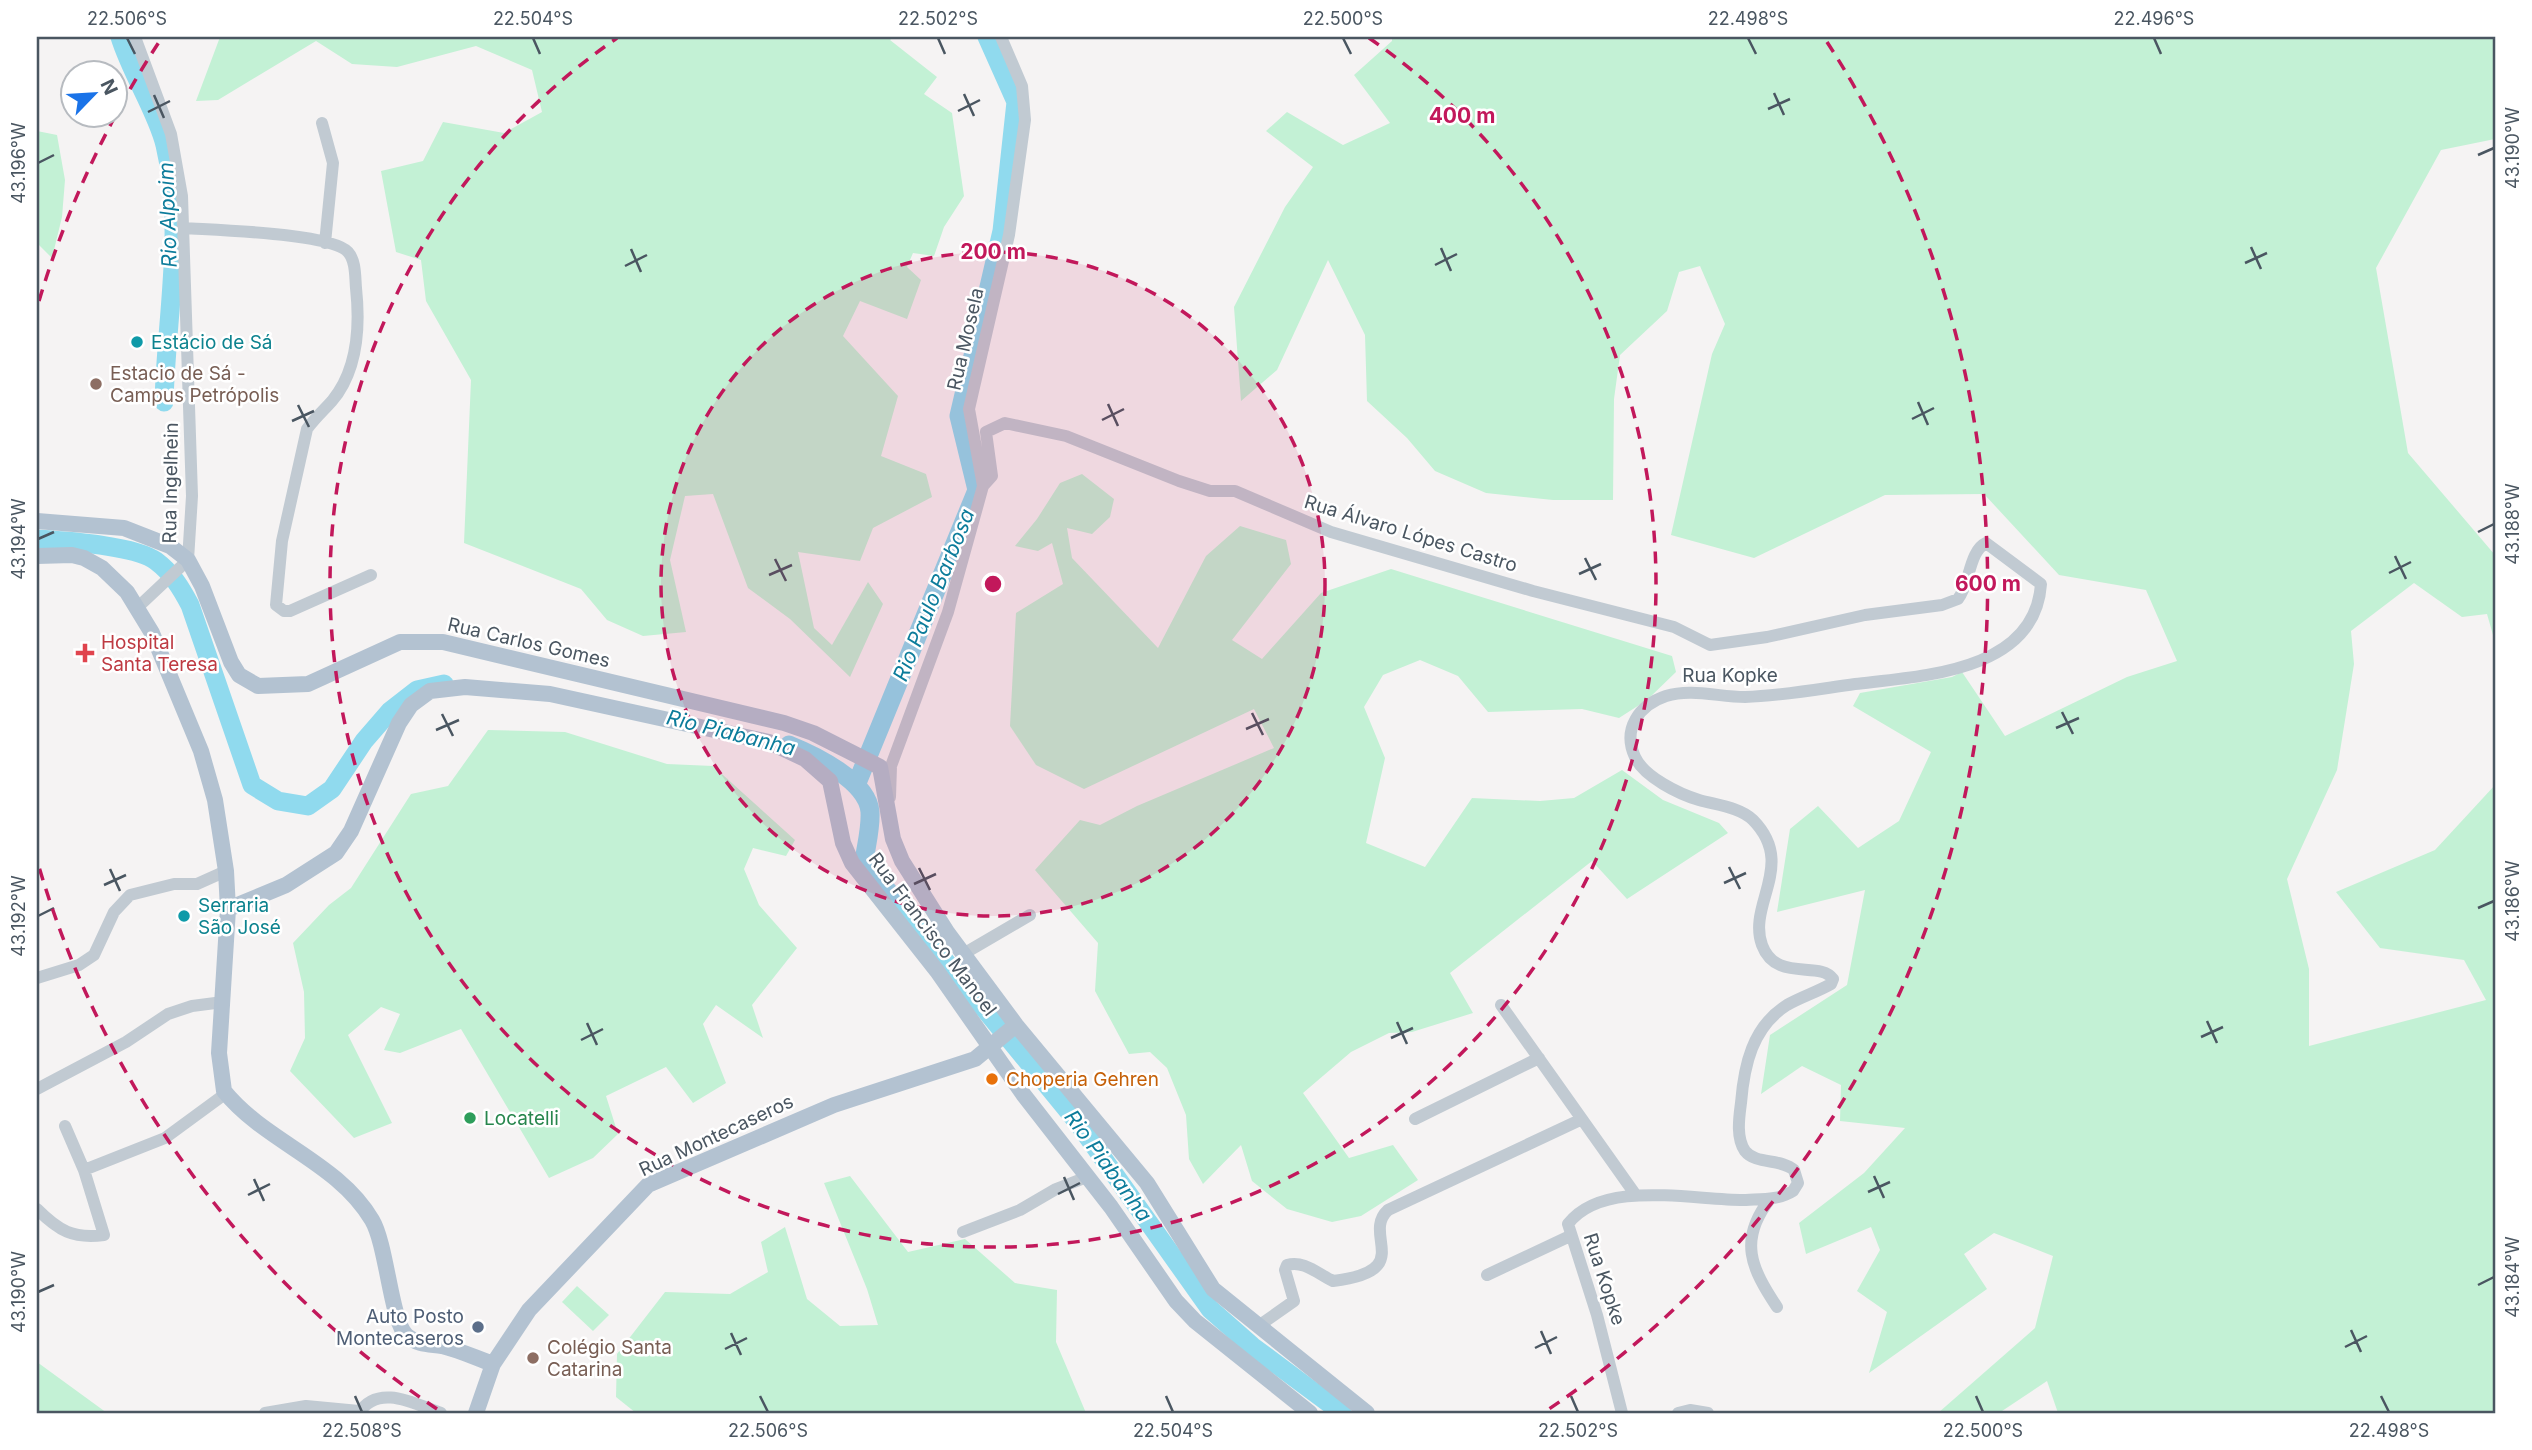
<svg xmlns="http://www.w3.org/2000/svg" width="2532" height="1450" font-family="Inter,sans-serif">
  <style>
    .green { fill: #c3f1d5 }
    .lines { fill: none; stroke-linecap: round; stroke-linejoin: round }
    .river { stroke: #90daee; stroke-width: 19 }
    .minor { stroke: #c1cad2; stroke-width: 12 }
    .major { stroke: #b3c2d1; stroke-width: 16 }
    .ticks { fill: none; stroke: #4a5661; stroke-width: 2.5 }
    .ring { fill: none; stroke: #c2185b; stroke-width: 3.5; stroke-dasharray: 12 9 }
    .culture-dot { fill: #0f9aa8; stroke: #fff; stroke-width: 2.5 }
    .education-dot { fill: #8d6e63; stroke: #fff; stroke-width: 2.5 }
    .health-dot { fill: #e0444e; stroke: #fff; stroke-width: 2.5 }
    .food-dot { fill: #e8710a; stroke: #fff; stroke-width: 2.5 }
    .leisure-dot { fill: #2e9e5b; stroke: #fff; stroke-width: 2.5 }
    .service-dot { fill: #5c6f8a; stroke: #fff; stroke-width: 2.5 }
    .labels { text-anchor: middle; stroke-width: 5; stroke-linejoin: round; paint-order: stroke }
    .street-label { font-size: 19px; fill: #4a5661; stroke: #fff }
    .culture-label { font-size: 19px; fill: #0d838f; stroke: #fff; text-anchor: start }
    .education-label { font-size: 19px; fill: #785e54; stroke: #fff; text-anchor: start }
    .health-label { font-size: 19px; fill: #be3a42; stroke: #fff; text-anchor: start }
    .food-label { font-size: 19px; fill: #c56008; stroke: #fff; text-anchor: start }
    .leisure-label { font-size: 19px; fill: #27864d; stroke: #fff; text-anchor: start }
    .service-label { font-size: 19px; fill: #4e5e75; stroke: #fff; text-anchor: end }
    .water-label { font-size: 21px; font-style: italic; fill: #0c7c9b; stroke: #fff }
    .centre { fill: #c2185b; stroke: #fff; stroke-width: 3.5 }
    .ring-label { font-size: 21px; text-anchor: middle; font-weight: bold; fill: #c2185b; stroke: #fff; stroke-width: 5; stroke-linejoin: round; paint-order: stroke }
    .neatline { fill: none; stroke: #4a5661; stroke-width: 2.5 }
    .ticks-label { font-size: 18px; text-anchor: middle; fill: #4a5661 }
  </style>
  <rect width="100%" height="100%" fill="#f5f3f3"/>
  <path class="green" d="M 220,37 L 893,37 L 890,40 L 937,77 L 924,94 L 952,113 L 964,196 L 944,227 L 934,256 L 913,253 L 907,267 L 921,280 L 907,319 L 860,301 L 843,336 L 898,396 L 881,456 L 926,474 L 932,497 L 873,528 L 860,561 L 798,552 L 814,628 L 832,645 L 868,582 L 883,604 L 850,677 L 790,619 L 748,588 L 713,494 L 685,496 L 670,560 L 686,632 L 643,636 L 607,620 L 581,589 L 464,543 L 471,380 L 426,301 L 421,260 L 396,252 L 381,171 L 423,161 L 443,122 L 504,133 L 542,112 L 532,70 L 476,46 L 397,67 L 352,64 L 316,41 L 218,100 L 196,101 Z
    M 1392,37 L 2495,37 L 2495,139 L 2441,150 L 2376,268 L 2408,453 L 2495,555 L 2495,642 L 2487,614 L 2462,617 L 2414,583 L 2351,631 L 2354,664 L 2337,770 L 2287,879 L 2309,969 L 2309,1046 L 2486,1000 L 2464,960 L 2380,948 L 2336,892 L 2435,850 L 2495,785 L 2495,1413 L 2058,1413 L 2047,1381 L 1999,1413 L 1938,1413 L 2035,1328 L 2053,1256 L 1994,1233 L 1964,1254 L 1987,1289 L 1869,1373 L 1887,1312 L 1857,1291 L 1880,1250 L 1871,1227 L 1806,1254 L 1799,1223 L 1864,1173 L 1905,1128 L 1840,1121 L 1841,1085 L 1802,1066 L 1761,1094 L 1770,1035 L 1847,985 L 1865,890 L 1777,912 L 1790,829 L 1818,806 L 1858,848 L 1899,821 L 1931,752 L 1853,706 L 1860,693 L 1952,677 L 1962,672 L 2005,736 L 2127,677 L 2177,661 L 2146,590 L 2059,575 L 1984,494 L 1885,495 L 1754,558 L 1671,535 L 1712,354 L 1725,324 L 1700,266 L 1679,272 L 1667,311 L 1620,355 L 1614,399 L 1613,500 L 1553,500 L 1486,493 L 1435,471 L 1407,438 L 1367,401 L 1365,335 L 1328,260 L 1277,370 L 1241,401 L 1234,307 L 1285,207 L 1313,167 L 1266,131 L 1287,112 L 1343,145 L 1390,123 L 1354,75 L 1392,41 Z
    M 37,131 L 57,135 L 65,180 L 62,217 L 52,258 L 37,243 Z
    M 1082,474 L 1114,499 L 1110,517 L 1092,534 L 1067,528 L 1072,558 L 1158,648 L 1206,556 L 1240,526 L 1286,540 L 1291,564 L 1232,640 L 1262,659 L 1321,593 L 1391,569 L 1672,656 L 1676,672 L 1647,700 L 1619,718 L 1582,709 L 1488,712 L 1458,676 L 1420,660 L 1383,675 L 1364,707 L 1385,758 L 1366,843 L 1425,867 L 1472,798 L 1540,801 L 1574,798 L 1622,770 L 1663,800 L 1719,823 L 1728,833 L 1627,899 L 1592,861 L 1450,973 L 1473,1013 L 1412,1032 L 1389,1033 L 1351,1052 L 1303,1093 L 1349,1158 L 1393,1145 L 1418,1180 L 1361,1216 L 1332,1222 L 1287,1209 L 1252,1181 L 1241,1145 L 1203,1184 L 1189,1159 L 1186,1115 L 1167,1068 L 1150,1052 L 1129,1054 L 1095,991 L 1098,943 L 1035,870 L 1080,820 L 1100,825 L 1137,806 L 1274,748 L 1254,709 L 1084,789 L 1036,765 L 1010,726 L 1016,613 L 1063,584 L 1052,543 L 1038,551 L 1015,546 L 1037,519 L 1060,483 Z
    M 488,730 L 565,732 L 667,764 L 713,766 L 795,840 L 786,856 L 753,848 L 744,869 L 759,905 L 797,948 L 752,1005 L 763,1038 L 716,1005 L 703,1024 L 726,1083 L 693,1103 L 666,1067 L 606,1096 L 618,1134 L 593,1158 L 549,1178 L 461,1029 L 400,1053 L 384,1050 L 400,1014 L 381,1007 L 348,1035 L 392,1123 L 354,1138 L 290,1071 L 305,1038 L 304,992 L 293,943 L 329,905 L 351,888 L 411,794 L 448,786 Z
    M 850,1176 L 908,1252 L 965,1239 L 1015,1283 L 1057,1290 L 1056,1342 L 1086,1413 L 636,1413 L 616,1397 L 617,1354 L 665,1292 L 730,1294 L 768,1272 L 761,1242 L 785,1227 L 807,1299 L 840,1326 L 878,1325 L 867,1289 L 824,1183 Z
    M 577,1286 L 609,1315 L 593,1331 L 562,1302 Z
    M 37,1362 L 107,1413 L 37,1413 Z"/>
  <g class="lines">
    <path class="river" d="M 120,37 C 131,73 157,112 165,145 C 185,228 166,318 164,402
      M 37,539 C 65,541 134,545 156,561 C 172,573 181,588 190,605 L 252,785 L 278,801 L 308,806 L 332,789 L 364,741 L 390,711 L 417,690 L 444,684
      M 789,745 C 814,755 868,781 870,812 C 871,828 866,846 864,862 L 1078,1123 L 1210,1309 L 1252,1346 L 1342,1413
      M 857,783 L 977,490 L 959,416 L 1002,231 L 1016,102 L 987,37"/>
    <path class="minor" d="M 135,37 L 171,134 L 182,196 L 192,496 L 188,560 L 138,607
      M 322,123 L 333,163 L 325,243
      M 185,228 C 214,230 331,233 348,252 C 356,261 355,277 356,288 C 360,325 358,370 332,401 C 323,411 315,418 307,429 L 282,541 L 276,605 L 284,611 L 290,611 L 371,575
      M 983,486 L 992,476 L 986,432 L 1005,423 L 1066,436 L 1179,481 L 1210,491 L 1235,491 L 1331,532 L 1533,591 L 1674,627 L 1710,645 L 1767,637 L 1865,615 L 1942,605 L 1958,599 C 1970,584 1969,551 1986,543 L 2041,584 C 2035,672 1922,676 1855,684 C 1819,689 1782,696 1745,697 C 1719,697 1691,688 1666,696 C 1639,705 1622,729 1635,757 C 1644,777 1679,794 1699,800 C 1716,805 1740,807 1753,820 C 1797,865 1747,904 1762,945 C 1776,983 1820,960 1833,979 L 1831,984 C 1817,992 1801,997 1787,1005 C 1752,1027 1744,1066 1741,1103 C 1739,1118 1736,1138 1745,1151 C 1756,1165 1781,1158 1794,1170 L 1798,1183 L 1793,1191 C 1779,1200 1762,1199 1746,1200 C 1695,1201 1603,1178 1568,1224 L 1597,1315 L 1622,1413
      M 890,797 L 891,766 L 948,612 L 983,486 L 969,409 L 1009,235 L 1025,120 L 1022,86 L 1001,37
      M 965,953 L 1030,915
      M 37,978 L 79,965 L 94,955 L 114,912 L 130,895 L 174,884 L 197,884 L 226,871
      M 1501,1005 L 1635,1194
      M 37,1089 L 126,1042 L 168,1014 L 192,1006 L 223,1002
      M 1415,1119 L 1539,1058
      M 84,1170 L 165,1138 L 225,1094
      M 1770,1199 C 1738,1240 1751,1268 1777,1307
      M 37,1209 C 59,1231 73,1239 104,1235 L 84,1170 L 65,1126
      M 963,1232 L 1020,1210 L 1056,1189 L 1087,1177
      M 1487,1275 L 1570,1236
      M 1260,1325 L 1294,1301 L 1285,1270 L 1287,1265 C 1304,1260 1318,1274 1333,1281 C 1417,1271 1361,1235 1388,1210 L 1580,1120
      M 265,1413 L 306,1406 L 359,1411
      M 359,1413 C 378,1383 415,1404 441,1413
      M 1678,1413 L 1690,1410 L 1708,1413"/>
    <path class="major" d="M 37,521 L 124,528 L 170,546 L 188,560 L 202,586 L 231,662 L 239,675 L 258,686 L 308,684 L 400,642 L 443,642 L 784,723 L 813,733 L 880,767 L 893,839 L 902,861 L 947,932 L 1016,1025 L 1147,1183 L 1213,1289 L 1367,1413
      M 37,556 L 72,555 L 84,558 L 102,568 L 127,592 L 152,633 L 201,751 L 215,800 L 226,871 L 228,909 L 219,1053 L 224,1091 C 265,1142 338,1162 372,1220 C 387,1245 391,1323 407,1336 C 418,1345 429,1344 442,1346 C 459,1350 476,1358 493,1364
      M 228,909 L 286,885 L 336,853 L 351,831 L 399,723 L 411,705 L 430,691 L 465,687 L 550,694 L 769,742 L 805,759 L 830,781 L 843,843 L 852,863 L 937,971 L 1023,1094 L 1111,1207 L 1176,1301 L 1195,1321 L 1310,1413
      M 476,1413 L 493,1364 L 529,1310 L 648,1185 L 834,1105 L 975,1059 L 1016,1025"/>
  </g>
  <path class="ticks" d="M 127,38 L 135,54M 533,38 L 540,54M 938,38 L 945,54M 1343,38 L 1351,54M 1748,38 L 1756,54M 2154,38 L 2161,54M 1774,93 L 1784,115M 964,94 L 974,116M 154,95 L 164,118M 1768,109 L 1790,99M 958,111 L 980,100M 148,112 L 170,101M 2478,155 L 2494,148M 38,163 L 54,155M 2251,247 L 2261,269M 1441,248 L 1451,271M 631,249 L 641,272M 2245,263 L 2267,253M 1435,265 L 1457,254M 625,266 L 647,255M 1918,402 L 1928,425M 1108,404 L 1118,426M 298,405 L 309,427M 1912,419 L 1934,408M 1102,420 L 1124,409M 292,421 L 314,411M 2478,532 L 2494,524M 38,539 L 54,532M 2395,556 L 2406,579M 1585,558 L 1596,580M 775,559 L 786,581M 2389,573 L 2411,562M 1579,574 L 1601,564M 769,575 L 792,565M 2062,712 L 2073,734M 1252,713 L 1263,735M 442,714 L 453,736M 2056,728 L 2079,718M 1246,729 L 1269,719M 436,730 L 459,720M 1729,867 L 1740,889M 919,868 L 930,890M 110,869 L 120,891M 1724,883 L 1746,873M 914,884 L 936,874M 104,885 L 126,875M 2478,908 L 2494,901M 38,916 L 54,908M 2207,1021 L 2217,1043M 1397,1022 L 1407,1044M 587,1023 L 597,1045M 2201,1037 L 2223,1027M 1391,1038 L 1413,1028M 581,1040 L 603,1029M 1874,1176 L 1884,1198M 1064,1177 L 1074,1200M 254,1179 L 264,1201M 1868,1192 L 1890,1182M 1058,1194 L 1080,1183M 248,1195 L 270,1184M 2478,1285 L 2494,1277M 38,1292 L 54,1285M 2351,1330 L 2361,1352M 1541,1331 L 1551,1354M 731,1333 L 741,1355M 2345,1347 L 2367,1336M 1535,1348 L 1557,1337M 725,1349 L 747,1338M 355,1396 L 362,1412M 760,1396 L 768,1412M 1166,1396 L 1173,1412M 1571,1396 L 1578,1412M 1976,1396 L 1983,1412M 2381,1396 L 2389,1412"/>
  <circle cx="993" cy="584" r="332" fill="#c2185b" fill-opacity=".12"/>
  <g class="ring">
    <circle cx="993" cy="584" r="332"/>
    <path d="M1369 38A663 663 0 1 1 617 38"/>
    <path d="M437 1409A995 995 0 0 1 39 867M39 301A995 995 0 0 1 159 42M1827 42A995 995 0 0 1 1549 1409"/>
  </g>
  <g class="culture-dot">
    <circle cx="137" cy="342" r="7"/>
    <circle cx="184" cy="916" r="7"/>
  </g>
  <g class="education-dot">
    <circle cx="96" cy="384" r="7"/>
    <circle cx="533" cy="1358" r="7"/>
  </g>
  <path class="health-dot" d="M81.5 642.5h7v7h7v7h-7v7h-7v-7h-7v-7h7z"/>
  <circle class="food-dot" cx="992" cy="1079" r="7"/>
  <circle class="leisure-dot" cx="470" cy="1118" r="7"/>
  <circle class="service-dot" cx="478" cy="1327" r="7"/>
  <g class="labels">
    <g class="street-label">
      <text transform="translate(965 339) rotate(-77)" y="7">Rua Mosela</text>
      <text transform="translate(170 483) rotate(-89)" y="7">Rua Ingelhein</text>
      <text transform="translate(1411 533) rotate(17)" y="7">Rua Álvaro Lópes Castro</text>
      <text transform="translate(529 642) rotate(13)" y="7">Rua Carlos Gomes</text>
      <text x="1730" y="682">Rua Kopke</text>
      <text transform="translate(933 934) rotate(53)" y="7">Rua Francisco Manoel</text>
      <text transform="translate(716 1135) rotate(-25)" y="7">Rua Montecaseros</text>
      <text transform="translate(1605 1279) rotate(72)" y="7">Rua Kopke</text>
    </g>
    <g class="culture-label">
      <text x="151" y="349">Estácio de Sá</text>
      <text x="198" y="912">Serraria<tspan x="198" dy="22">São José</tspan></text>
    </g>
    <g class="education-label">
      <text x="110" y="380">Estacio de Sá -<tspan x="110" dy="22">Campus Petrópolis</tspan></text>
      <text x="547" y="1354">Colégio Santa<tspan x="547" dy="22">Catarina</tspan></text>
    </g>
    <g class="health-label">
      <text x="101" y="649">Hospital<tspan x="101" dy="22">Santa Teresa</tspan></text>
    </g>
    <g class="food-label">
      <text x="1006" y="1086">Choperia Gehren</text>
    </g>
    <g class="leisure-label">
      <text x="484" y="1125">Locatelli</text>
    </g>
    <g class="service-label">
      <text x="464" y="1323">Auto Posto<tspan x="464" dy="22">Montecaseros</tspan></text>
    </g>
    <g class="water-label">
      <text transform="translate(168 215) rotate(-92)" y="7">Rio Alpoim</text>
      <text transform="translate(934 595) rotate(-68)" y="7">Rio Paulo Barbosa</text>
      <text transform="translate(731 733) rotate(14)" y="7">Rio Piabanha</text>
      <text transform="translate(1108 1166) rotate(54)" y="7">Rio Piabanha</text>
    </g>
  </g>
  <circle cx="993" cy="584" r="10" class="centre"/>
  <g class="ring-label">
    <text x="1462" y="123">400 m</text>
    <text x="993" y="259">200 m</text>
    <text x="1988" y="591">600 m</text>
  </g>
  <rect width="2532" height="1450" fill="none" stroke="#ffffff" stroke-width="77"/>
  <g transform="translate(94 94) rotate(65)"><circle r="33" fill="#ffffff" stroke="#b7bbc0" stroke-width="2"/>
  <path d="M0-5L12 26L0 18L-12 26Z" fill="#1a73e8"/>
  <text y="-10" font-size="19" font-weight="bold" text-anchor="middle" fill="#4a5661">N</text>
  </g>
  <rect x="38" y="38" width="2456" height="1374" class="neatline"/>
  <g class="ticks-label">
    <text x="127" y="25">22.506°S</text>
    <text x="533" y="25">22.504°S</text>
    <text x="938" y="25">22.502°S</text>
    <text x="1343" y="25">22.500°S</text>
    <text x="1748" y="25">22.498°S</text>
    <text x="2154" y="25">22.496°S</text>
    <text transform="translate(2513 148) rotate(-90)" y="6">43.190°W</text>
    <text transform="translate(19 163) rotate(-90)" y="6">43.196°W</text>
    <text transform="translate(2513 524) rotate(-90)" y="6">43.188°W</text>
    <text transform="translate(19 539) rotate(-90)" y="6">43.194°W</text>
    <text transform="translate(2513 901) rotate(-90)" y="6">43.186°W</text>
    <text transform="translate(19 916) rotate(-90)" y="6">43.192°W</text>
    <text transform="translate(2513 1277) rotate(-90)" y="6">43.184°W</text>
    <text transform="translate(19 1292) rotate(-90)" y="6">43.190°W</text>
    <text x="362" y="1437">22.508°S</text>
    <text x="768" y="1437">22.506°S</text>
    <text x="1173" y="1437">22.504°S</text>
    <text x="1578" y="1437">22.502°S</text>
    <text x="1983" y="1437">22.500°S</text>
    <text x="2389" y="1437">22.498°S</text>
  </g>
</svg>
